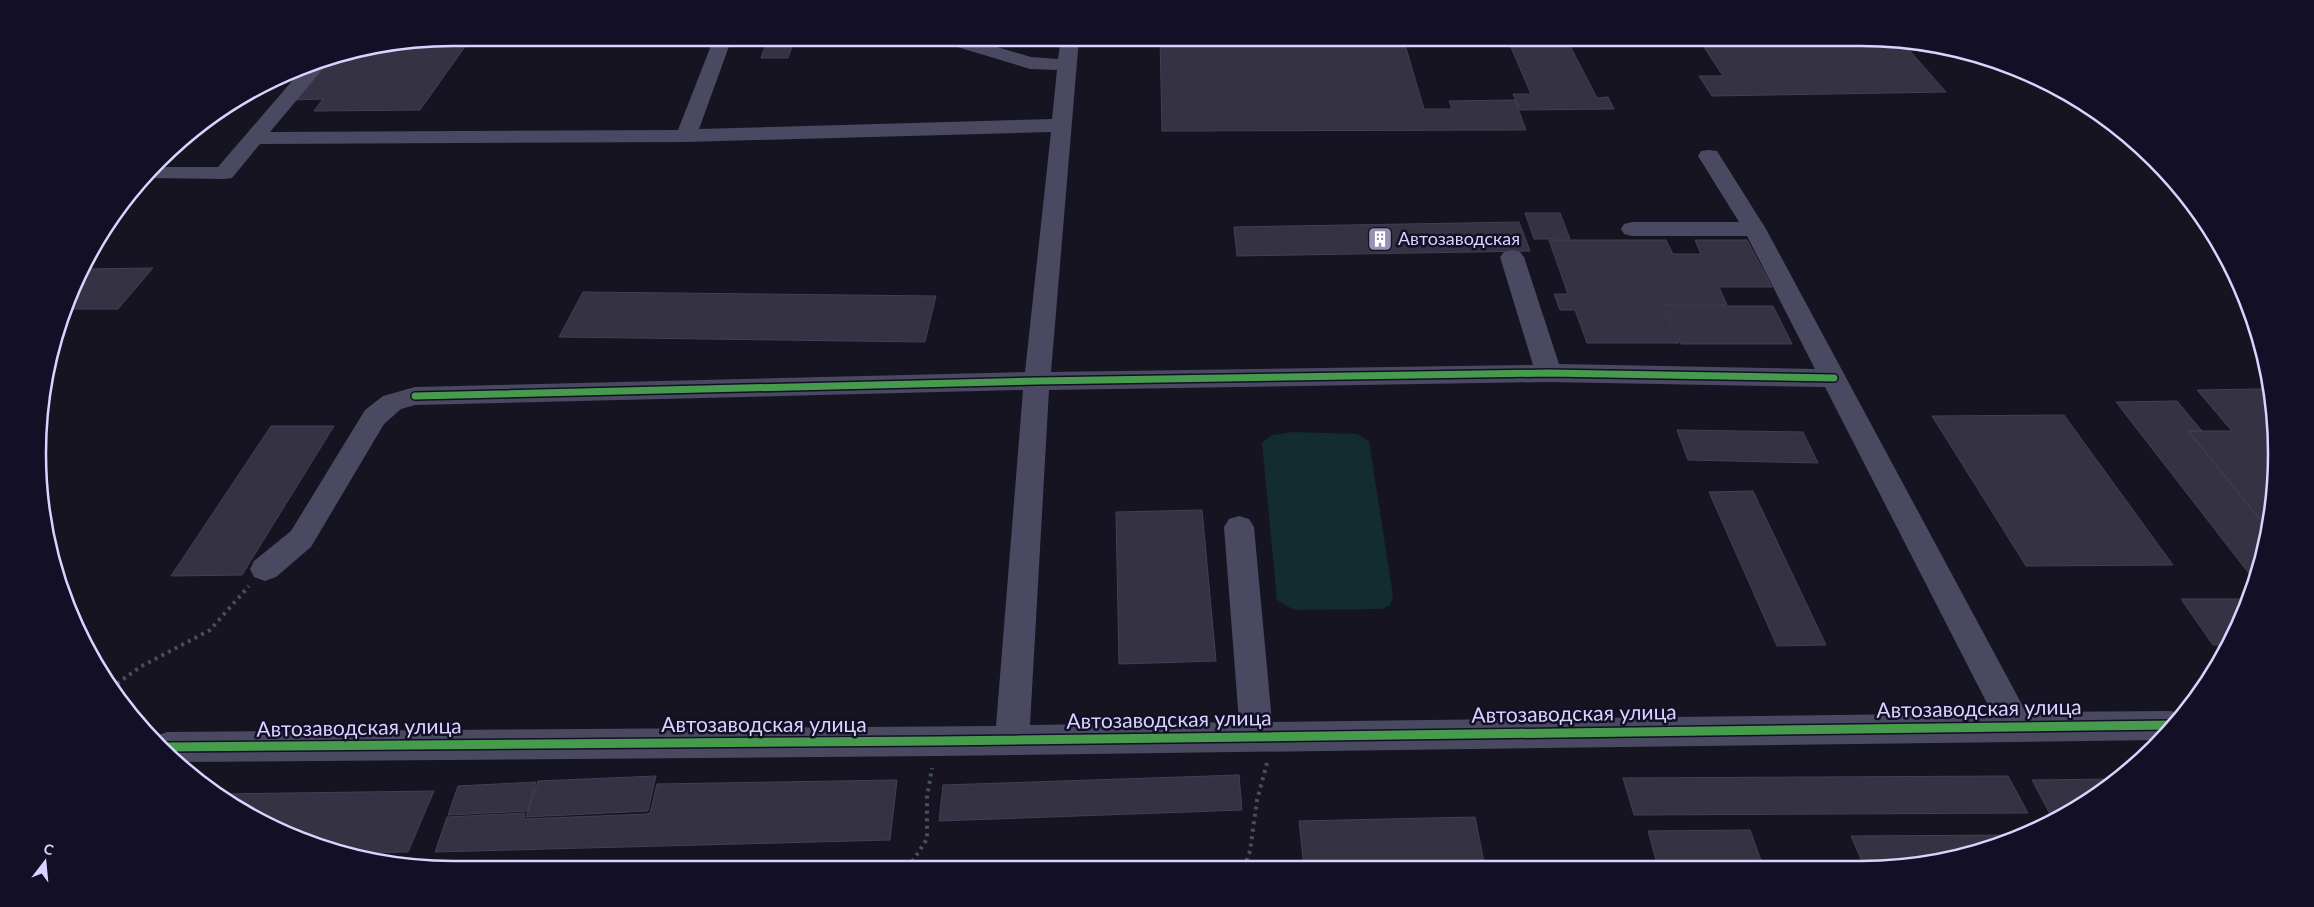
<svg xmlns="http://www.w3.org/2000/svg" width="2314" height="907" font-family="Lato,sans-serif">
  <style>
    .green { fill: #132c2d }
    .building { fill: #343243; stroke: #433f54 }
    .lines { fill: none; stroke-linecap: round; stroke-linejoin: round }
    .path { stroke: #44505f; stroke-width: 4; stroke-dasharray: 3 4.5; stroke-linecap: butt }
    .minor { fill: #4a4962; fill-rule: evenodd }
    .cycleway-far1-casing { stroke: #130f26; stroke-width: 10 }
    .cycleway-casing { stroke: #130f26; stroke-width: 12 }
    .cycleway-far1 { stroke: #469c4c; stroke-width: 7 }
    .cycleway { stroke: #469c4c; stroke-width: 9 }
    .labels { text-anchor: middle; stroke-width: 5; stroke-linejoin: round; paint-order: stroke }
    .poi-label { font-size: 18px; fill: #d9d4ff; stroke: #130f26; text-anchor: start }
    .near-street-label { font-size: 21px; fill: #d9d4ff; stroke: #130f26 }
    .rim { fill: none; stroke: #d9d4ff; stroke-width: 2.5 }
  </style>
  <rect width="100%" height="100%" fill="#161421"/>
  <path class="green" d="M 1293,432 L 1357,434 L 1369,441 L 1393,596 L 1390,605 L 1382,609 L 1296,610 L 1286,606 L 1277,600 L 1262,443 L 1272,435 Z"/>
  <path class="building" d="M 454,38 L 471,38 L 420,110 L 314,111 L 323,99 L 295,100 L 330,58 Z
    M 768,38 L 795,38 L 788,58 L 761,58 Z
    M 1160,38 L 1403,38 L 1424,109 L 1452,109 L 1449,101 L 1515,100 L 1526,130 L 1162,131 Z
    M 1507,38 L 1566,38 L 1597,98 L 1608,97 L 1614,109 L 1520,110 L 1513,94 L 1531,94 Z
    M 1698,38 L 1860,38 L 1903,43 L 1946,92 L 1712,96 L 1699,76 L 1723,76 Z
    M 1525,213 L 1560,213 L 1570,239 L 1534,239 Z
    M 1519,222 L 1530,251 L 1237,256 L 1234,227 Z
    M 1549,240 L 1666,240 L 1673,254 L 1701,254 L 1695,240 L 1747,240 L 1772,287 L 1719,287 L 1727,305 L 1662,305 L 1679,343 L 1587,343 L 1575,310 L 1560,310 L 1554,294 L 1568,294 Z
    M 153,268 L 118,309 L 64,309 L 83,269 Z
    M 583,292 L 936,296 L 925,342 L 559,337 Z
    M 1664,306 L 1773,306 L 1792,344 L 1681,344 Z
    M 2261,389 L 2273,402 L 2276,481 L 2268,529 L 2188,431 L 2232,431 L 2197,390 Z
    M 2177,401 L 2202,431 L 2188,431 L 2268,529 L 2262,561 L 2254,580 L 2116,402 Z
    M 2064,415 L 2173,565 L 2026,566 L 1932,416 Z
    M 271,426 L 334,426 L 242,575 L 171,576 Z
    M 1677,430 L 1803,432 L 1818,463 L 1688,460 Z
    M 1753,491 L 1826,645 L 1777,646 L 1709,492 Z
    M 1202,510 L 1216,661 L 1119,664 L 1116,512 Z
    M 2181,599 L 2245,599 L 2225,645 L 2213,645 Z
    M 1239,775 L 1242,810 L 939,821 L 943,785 Z
    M 656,776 L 648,811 L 526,817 L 538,781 Z
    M 2008,776 L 2028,813 L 1634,815 L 1623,778 Z
    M 2115,779 L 2060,816 L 2051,816 L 2032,780 Z
    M 897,780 L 890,840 L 435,852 L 447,817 L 525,813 L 524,819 L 647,814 L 650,813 L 657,784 Z
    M 536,782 L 528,811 L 448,815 L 458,786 Z
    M 434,791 L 408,852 L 339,853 L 270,827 L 217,794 Z
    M 1475,817 L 1485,867 L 1304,867 L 1299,821 Z
    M 1750,830 L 1763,866 L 1658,867 L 1648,831 Z
    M 2018,835 L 1915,866 L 1864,866 L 1851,836 Z"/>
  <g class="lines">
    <path class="path" d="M 111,688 L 140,667 L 210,630 L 249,586
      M 908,868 L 927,839 L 927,797 L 932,768
      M 1244,868 L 1250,851 L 1257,800 L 1267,763"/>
    <path class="minor" d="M 714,38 L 732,38 L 699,129 L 1052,119 L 1057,70 L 1030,69 L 941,42 L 939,38 L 966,38 L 1031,57 L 1058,59 L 1061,38 L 1079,38 L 1051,372 L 1533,365 L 1500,257 L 1504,252 L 1512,250 L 1520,252 L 1524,257 L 1559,364 L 1815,369 L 1747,236 L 1632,236 L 1624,234 L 1621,229 L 1624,224 L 1632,222 L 1739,222 L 1698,156 L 1701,151 L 1709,150 L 1717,151 L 1766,229 L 2026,712 L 2171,711 L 2181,714 L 2158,740 L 938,756 L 180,762 L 156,736 L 167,732 L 996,726 L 1023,390 L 415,405 L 401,409 L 384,424 L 311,547 L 276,577 L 265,581 L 254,577 L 250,569 L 254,561 L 291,531 L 365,410 L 383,396 L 415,387 L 1025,372 L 1051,132 L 686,142 L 260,144 L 232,178 L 224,179 L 148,178 L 158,167 L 218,167 L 304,67 L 328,58 L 330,60 L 327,64 L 270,132 L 678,130 ZM 1549,382 L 1825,387 L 1992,713 L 1272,722 L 1254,527 L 1249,519 L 1239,516 L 1229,519 L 1224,527 L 1239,722 L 1030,725 L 1049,390 Z"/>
    <defs>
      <path id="cycleway-far1" d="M 415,396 L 1037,381 L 1549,373 L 1834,378"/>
      <path id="cycleway" d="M 167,747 L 938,741 L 2171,725"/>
    </defs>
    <use href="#cycleway-far1" class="cycleway-far1-casing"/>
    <use href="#cycleway" class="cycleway-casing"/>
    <use href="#cycleway-far1" class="cycleway-far1"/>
    <use href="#cycleway" class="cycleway"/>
  </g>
  <defs>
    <symbol id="building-square" viewBox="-11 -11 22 22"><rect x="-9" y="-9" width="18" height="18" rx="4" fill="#9591b1" stroke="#130f26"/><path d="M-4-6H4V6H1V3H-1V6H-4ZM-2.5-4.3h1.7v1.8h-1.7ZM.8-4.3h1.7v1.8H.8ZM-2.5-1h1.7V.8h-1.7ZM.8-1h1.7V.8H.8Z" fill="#fff"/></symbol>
  </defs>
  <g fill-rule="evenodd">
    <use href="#building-square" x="1366" y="225" width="28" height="28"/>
  </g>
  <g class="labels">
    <g class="poi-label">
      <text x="1398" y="245">Автозаводская</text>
    </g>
    <g class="near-street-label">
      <text transform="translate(1979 709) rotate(-1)" y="7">Автозаводская улица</text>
      <text transform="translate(1574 714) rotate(-1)" y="7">Автозаводская улица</text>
      <text transform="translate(1169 720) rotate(-1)" y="7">Автозаводская улица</text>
      <text x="764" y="732">Автозаводская улица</text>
      <text transform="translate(359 728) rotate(-1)" y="7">Автозаводская улица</text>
    </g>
  </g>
  <path d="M0 0H2314V907H0ZM453 46H1861A407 407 0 0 1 2268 453V454A407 407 0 0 1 1861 861H453A407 407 0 0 1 46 454V453A407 407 0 0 1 453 46Z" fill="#130f26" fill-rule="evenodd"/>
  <path class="rim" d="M453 46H1861A407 407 0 0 1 2268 453V454A407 407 0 0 1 1861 861H453A407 407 0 0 1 46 454V453A407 407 0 0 1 453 46Z"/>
  <g transform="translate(45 862) rotate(16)" stroke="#130f26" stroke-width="4" paint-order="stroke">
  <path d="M0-4L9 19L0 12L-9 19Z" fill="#d9d4ff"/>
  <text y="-8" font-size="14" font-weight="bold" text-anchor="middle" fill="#d9d4ff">С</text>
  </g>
</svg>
